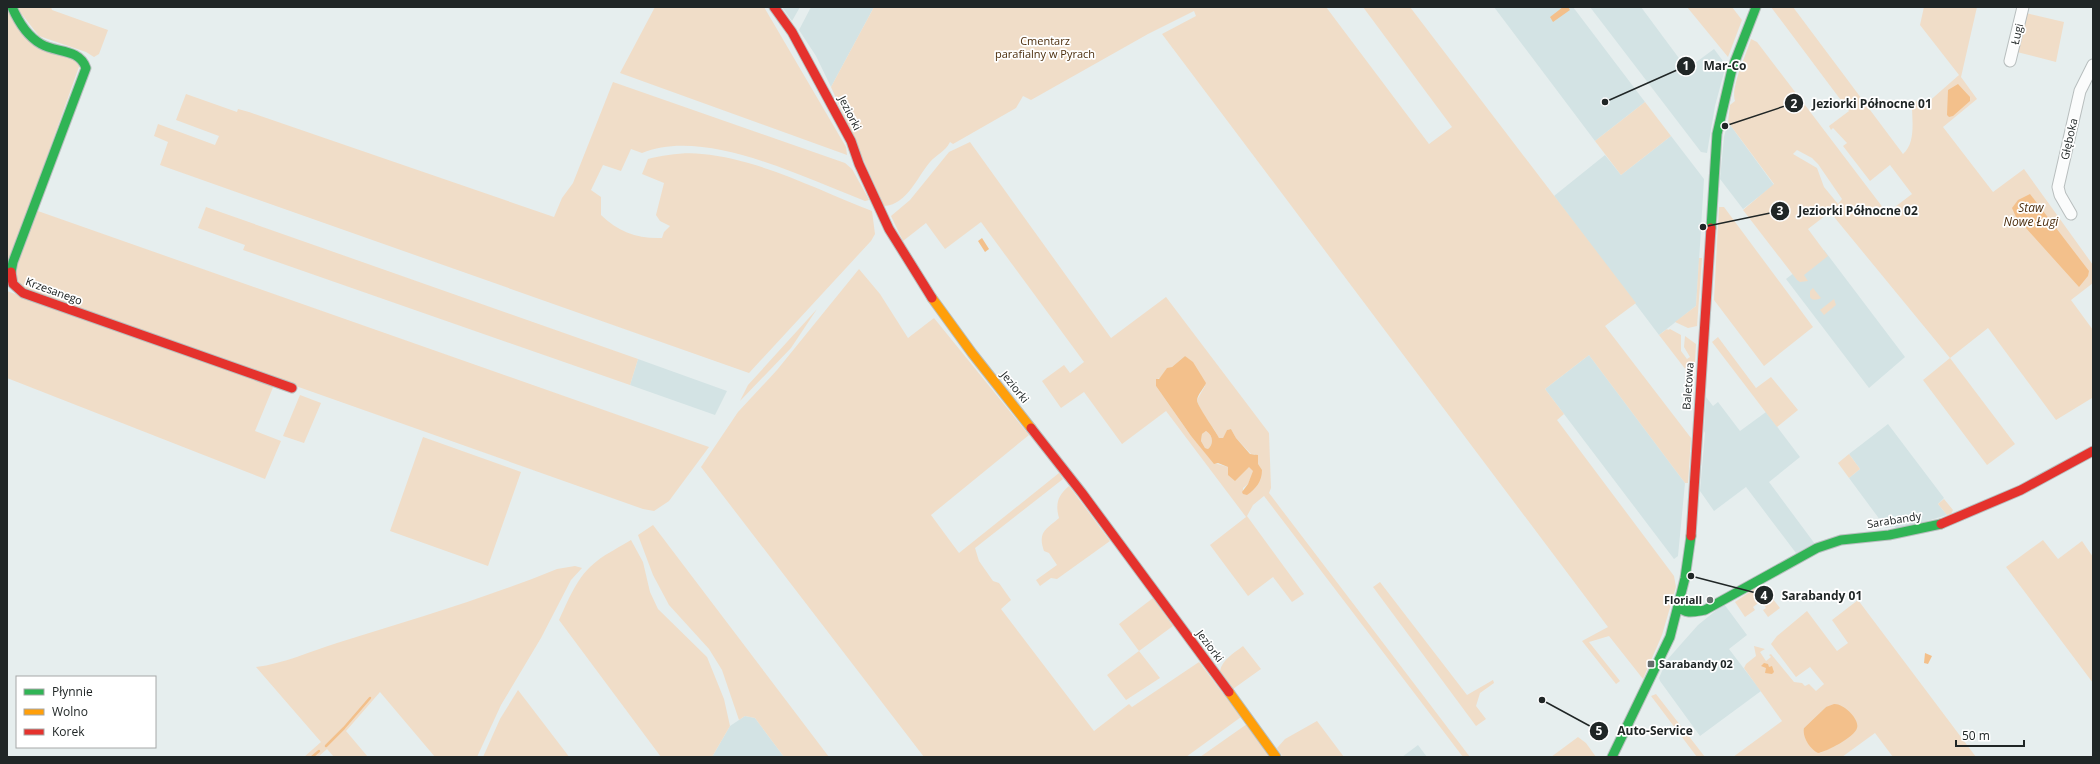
<svg xmlns="http://www.w3.org/2000/svg" width="2100" height="764" font-family="'Open Sans',sans-serif">
  <style>
    .built { fill: #d3e3e4 }
    .green { fill: #f0ddc8; fill-rule: evenodd }
    .water { fill: #f3c08b; fill-rule: evenodd }
    .lines { fill: none; stroke-linecap: round; stroke-linejoin: round }
    .stream { stroke: #f3c08b; stroke-width: 2.5 }
    .street-casing { stroke: #b8bebe; stroke-width: 13 }
    .fast-casing { stroke: #b8bebe; stroke-width: 11 }
    .slow-casing { stroke: #b8bebe; stroke-width: 11 }
    .jam-casing { stroke: #b8bebe; stroke-width: 11 }
    .street { stroke: #fbfcfc; stroke-width: 11 }
    .fast { stroke: #30b455; stroke-width: 9 }
    .slow { stroke: #ff9f0a; stroke-width: 9 }
    .jam { stroke: #e5322d; stroke-width: 9 }
    .poi-dot { fill: #656c6c; stroke: #fff; stroke-width: 1.5 }
    .labels { text-anchor: middle; stroke-width: 3.5; stroke-linejoin: round; paint-order: stroke }
    .street-label { font-size: 11px; fill: #202626; stroke: #fff }
    .park-label { font-size: 11px; fill: #4b2d0c; stroke: #fff }
    .poi-label { font-size: 11px; font-weight: bold; fill: #202626; stroke: #fff; text-anchor: end }
    .water-label { font-size: 12px; font-style: italic; fill: #4c2d0d; stroke: #fff }
    .leader { fill: none; stroke: #202626; stroke-width: 1.5 }
    .callout-dot { fill: #202626; stroke: #fff; stroke-width: 1.5 }
    .mark-label { font-size: 12px; text-anchor: middle; font-weight: bold; fill: #fff }
    .callout-label { font-size: 12px; text-anchor: middle; font-weight: bold; fill: #202626; stroke: #fff; stroke-width: 3.5; stroke-linejoin: round; paint-order: stroke }
  </style>
  <rect width="100%" height="100%" fill="#e6eeee"/>
  <path class="built" d="M 782,7 L 800,7 L 792,21 Z
    M 811,7 L 874,7 L 831,87 L 816,56 L 799,30 Z
    M 1494,7 L 1573,7 L 1645,102 L 1595,141 Z
    M 1590,7 L 1641,7 L 1687,69 L 1714,49 L 1726,65 L 1715,106 L 1707,153 L 1701,152 Z
    M 1728,122 L 1774,185 L 1743,209 L 1720,179 L 1724,137 Z
    M 1671,136 L 1704,179 L 1698,278 L 1696,306 L 1659,335 L 1554,196 L 1605,155 L 1621,175 Z
    M 1824,250 L 1905,357 L 1869,388 L 1786,279 Z
    M 1589,355 L 1685,483 L 1678,556 L 1674,559 L 1545,389 Z
    M 638,359 L 727,391 L 715,415 L 630,385 Z
    M 1706,397 L 1713,406 L 1718,402 L 1740,431 L 1766,412 L 1800,457 L 1769,482 L 1815,544 L 1796,553 L 1746,487 L 1714,511 L 1700,491 L 1705,433 L 1704,431 Z
    M 1888,424 L 1944,498 L 1938,504 L 1947,515 L 1897,530 L 1894,526 L 1886,528 L 1849,478 L 1860,469 L 1849,454 Z
    M 1724,604 L 1747,635 L 1729,649 L 1761,691 L 1700,736 L 1660,681 L 1659,678 L 1667,660 L 1682,643 L 1698,625 Z
    M 745,716 L 755,718 L 784,757 L 712,757 L 730,726 Z
    M 1418,745 L 1427,757 L 1402,757 Z"/>
  <path class="green" d="M 7,7 L 14,22 L 80,64 L 7,269 Z
    M 16,7 L 51,7 L 52,10 L 108,30 L 99,54 L 94,57 L 86,52 L 39,36 Z
    M 655,7 L 764,7 L 846,147 L 847,155 L 620,73 Z
    M 874,7 L 1326,7 L 1429,144 L 1452,127 L 1363,7 L 1410,7 L 1636,303 L 1605,326 L 1691,438 L 1688,483 L 1685,483 L 1589,355 L 1545,389 L 1564,414 L 1557,420 L 1674,576 L 1676,587 L 1662,635 L 1643,679 L 1609,636 L 1589,642 L 1620,681 L 1616,684 L 1582,641 L 1608,627 L 1162,34 L 1196,16 L 1194,11 L 1148,34 L 1031,100 L 1023,96 L 1016,108 L 953,144 L 950,142 C 945,152 937,154 930,162 C 917,177 907,205 884,206 L 831,87 Z
    M 1687,7 L 1732,7 L 1742,20 L 1728,57 Z
    M 1771,7 L 1793,7 L 1903,154 C 1916,143 1912,120 1912,105 L 1920,98 L 1926,104 L 1959,75 L 1920,25 L 1924,7 L 1977,7 L 1961,77 L 1977,99 L 1943,127 L 1993,192 L 2024,169 L 2093,265 L 2093,283 L 2071,300 L 2093,330 L 2093,399 L 2092,398 L 2056,420 L 1988,328 L 1950,358 L 2015,444 L 1987,465 L 1923,380 L 1950,358 L 1830,212 L 1808,229 L 1828,256 L 1804,275 L 1808,281 L 1800,282 L 1797,280 L 1743,210 L 1774,184 L 1728,122 L 1730,105 L 1735,101 C 1730,88 1747,53 1751,39 L 1757,42 L 1887,213 L 1912,194 L 1890,165 L 1870,181 L 1843,146 L 1847,143 L 1833,128 L 1831,130 L 1829,126 L 1849,111 ZM 1797,150 L 1812,158 L 1818,164 L 1842,199 L 1838,204 L 1824,187 L 1817,168 L 1793,154 Z
    M 2026,13 L 2064,22 L 2056,62 L 2017,52 Z
    M 613,82 L 845,163 L 852,169 L 867,196 L 869,200 L 865,201 C 804,178 705,127 642,153 L 631,149 L 621,171 L 603,165 L 591,190 L 601,197 L 601,215 C 618,232 638,239 662,238 L 664,232 L 670,226 L 660,221 L 656,215 L 664,183 L 642,174 L 648,159 C 664,155 685,152 702,154 C 759,159 818,190 872,211 L 875,234 L 871,241 L 749,373 L 160,165 L 168,142 L 154,136 L 158,124 L 215,145 L 219,136 L 176,120 L 186,94 L 237,112 L 238,109 L 249,112 L 554,217 L 562,198 L 573,183 Z
    M 1645,102 L 1671,136 L 1621,175 L 1595,141 Z
    M 970,142 L 1111,338 L 1166,297 L 1269,433 L 1271,488 L 1269,493 L 1470,757 L 1463,757 L 1264,496 L 1253,505 L 1247,516 L 1304,594 L 1292,602 L 1273,577 L 1248,596 L 1210,545 L 1246,517 L 1166,411 L 1122,444 L 1084,392 L 1061,408 L 1042,381 L 1064,365 L 1070,373 L 1084,362 L 981,222 L 945,249 L 926,223 L 903,241 L 891,216 L 910,200 L 949,152 ZM 1185,356 L 1205,386 L 1197,400 C 1200,414 1213,425 1219,438 L 1223,438 L 1227,430 L 1231,429 L 1236,438 L 1251,454 L 1255,454 C 1263,468 1251,481 1243,494 L 1243,488 L 1248,484 L 1254,471 L 1249,466 L 1244,471 L 1229,473 L 1228,467 L 1214,463 L 1191,436 L 1156,386 L 1157,379 L 1160,378 L 1167,369 L 1172,367 Z
    M 206,207 L 638,359 L 630,385 L 243,250 L 245,245 L 198,228 Z
    M 1719,207 L 1724,207 L 1813,327 L 1764,366 L 1714,300 Z
    M 35,210 L 709,447 L 669,501 L 654,511 L 643,509 L 25,290 L 17,286 L 15,264 Z
    M 1699,258 L 1702,258 L 1697,326 L 1688,328 L 1675,322 L 1696,306 Z
    M 859,269 L 880,294 L 908,338 L 934,318 L 1029,435 L 931,515 L 959,553 L 1059,473 L 1063,479 L 975,548 L 979,561 L 993,581 L 999,583 L 1011,600 L 1001,609 L 1094,731 L 1129,704 L 1132,707 L 1199,662 L 1241,717 L 1186,757 L 924,757 L 701,467 L 738,412 L 777,370 Z
    M 1813,288 L 1821,298 C 1817,300 1812,301 1810,297 L 1810,291 Z
    M 7,291 L 274,385 L 255,431 L 281,441 L 265,479 L 7,378 Z
    M 1834,299 L 1836,305 L 1824,315 L 1820,310 Z
    M 817,309 L 791,348 L 740,401 L 748,385 Z
    M 1667,329 L 1668,330 L 1670,329 L 1681,335 L 1681,351 L 1687,359 L 1690,357 L 1684,347 L 1685,336 L 1696,344 L 1694,379 L 1685,372 L 1686,370 L 1659,335 Z
    M 1718,337 L 1756,388 L 1771,377 L 1798,410 L 1777,427 L 1712,342 Z
    M 300,395 L 321,403 L 304,443 L 283,436 Z
    M 1206,431 C 1213,435 1214,444 1208,449 L 1205,448 L 1201,441 L 1202,434 Z
    M 423,437 L 521,472 L 488,566 L 390,531 Z
    M 1849,454 L 1860,469 L 1849,478 L 1838,463 Z
    M 1069,486 L 1110,541 L 1057,579 L 1051,578 L 1040,586 L 1036,580 L 1057,565 L 1049,553 L 1044,551 C 1037,531 1047,529 1059,518 C 1055,504 1058,495 1069,486 Z
    M 1944,499 L 1953,510 L 1951,514 L 1947,515 L 1938,504 Z
    M 653,525 L 829,757 L 784,757 L 755,718 L 745,716 L 739,720 L 722,670 L 709,649 L 669,605 L 653,575 L 638,535 Z
    M 631,540 L 643,562 L 650,592 L 658,609 L 707,657 L 724,699 L 730,726 L 712,757 L 661,757 L 559,620 C 569,599 577,576 597,561 C 607,553 620,547 631,540 Z
    M 2043,540 L 2058,559 L 2082,541 L 2093,557 L 2093,683 L 2006,567 Z
    M 575,566 L 582,568 L 571,580 L 541,638 L 501,705 L 477,757 L 435,757 L 380,692 L 346,731 L 368,757 L 334,757 L 327,749 L 318,757 L 304,757 L 321,742 L 256,667 C 283,664 311,651 337,643 C 411,620 486,598 557,569 Z
    M 1380,582 L 1467,695 L 1493,680 L 1494,683 L 1480,693 L 1476,706 L 1486,719 L 1476,726 L 1373,587 Z
    M 1761,584 L 1780,608 L 1768,617 L 1763,610 L 1766,608 L 1761,601 L 1753,607 L 1755,610 L 1745,617 L 1735,602 Z
    M 1153,598 L 1173,626 L 1139,651 L 1160,678 L 1126,700 L 1107,675 L 1139,651 L 1119,624 Z
    M 1858,600 L 1976,757 L 1893,757 L 1875,733 L 1842,757 L 1733,757 L 1782,721 L 1744,668 L 1746,664 L 1756,656 L 1754,646 L 1765,649 L 1760,652 L 1766,661 L 1771,657 L 1769,655 L 1771,654 L 1794,682 L 1802,683 L 1805,686 L 1809,684 L 1816,691 L 1824,684 L 1810,667 L 1796,677 L 1771,644 L 1777,636 L 1807,611 L 1837,651 L 1848,643 L 1832,620 ZM 1826,707 L 1837,745 L 1820,753 L 1804,728 Z
    M 1243,646 L 1261,669 L 1233,689 L 1220,671 C 1222,660 1234,653 1243,646 Z
    M 518,690 L 567,754 L 569,757 L 483,757 L 500,719 Z
    M 1656,694 L 1705,757 L 1697,757 L 1651,696 Z
    M 1317,721 L 1344,757 L 1283,757 L 1277,748 L 1285,739 Z
    M 1247,724 L 1271,757 L 1200,757 Z
    M 1578,737 L 1586,743 L 1596,757 L 1551,757 Z"/>
  <path class="water" d="M 1563,7 L 1568,7 L 1570,10 L 1553,22 L 1550,17 Z
    M 1958,84 L 1970,97 L 1970,101 L 1953,116 L 1949,117 L 1947,115 L 1948,90 Z
    M 2030,194 L 2089,271 L 2088,276 L 2079,287 L 2016,217 L 2012,208 L 2018,200 Z
    M 982,238 L 989,249 L 985,252 L 978,241 Z
    M 1185,356 L 1193,362 L 1206,383 C 1204,388 1198,394 1197,400 C 1197,406 1215,430 1219,438 L 1223,438 L 1227,430 L 1231,429 L 1236,438 L 1250,454 L 1258,455 L 1258,464 L 1262,470 C 1262,481 1256,489 1247,495 L 1243,494 L 1242,492 L 1248,484 L 1253,471 L 1249,467 L 1235,481 L 1228,475 L 1228,467 L 1218,463 L 1214,464 L 1191,436 L 1156,386 L 1156,379 L 1159,379 L 1167,368 L 1172,367 ZM 1206,431 C 1213,435 1214,444 1208,449 L 1205,448 L 1201,441 L 1202,434 Z
    M 1925,653 L 1932,656 L 1928,664 L 1924,663 Z
    M 1764,663 L 1768,664 L 1769,667 L 1772,666 L 1774,672 L 1772,674 L 1765,673 L 1766,668 L 1761,666 Z
    M 1834,704 C 1843,703 1860,719 1857,728 C 1855,737 1826,752 1818,753 C 1810,749 1802,737 1804,728 L 1826,707 Z"/>
  <g class="lines">
    <path class="stream" d="M 326,746 L 344,728 L 370,698
      M 312,757 L 319,751"/>
    <defs>
      <path id="street" d="M 2010,61 L 2023,7
        M 2071,214 L 2060,195 L 2058,187 L 2080,91 L 2093,65"/>
      <path id="fast" d="M 1711,228 L 1717,134 L 1732,69 L 1756,7
        M 11,272 L 13,262 L 86,68 C 79,48 56,53 41,44 C 27,36 18,21 12,7
        M 1699,611 C 1692,606 1687,603 1678,606 C 1686,615 1694,612 1705,610 L 1817,548 L 1841,540 L 1889,535 L 1941,524
        M 1612,757 L 1670,637 L 1685,578 L 1691,536"/>
      <path id="slow" d="M 932,298 L 972,353 L 1031,428
        M 1229,692 L 1276,757"/>
      <path id="jam" d="M 774,7 L 792,32 L 851,141 L 859,164 L 889,229 L 932,298
        M 11,272 L 13,284 L 23,293 L 292,388
        M 1031,428 L 1082,493 L 1229,692
        M 1941,524 L 2021,490 L 2093,451
        M 1691,536 L 1711,228"/>
    </defs>
    <use href="#street" class="street-casing"/>
    <use href="#fast" class="fast-casing"/>
    <use href="#slow" class="slow-casing"/>
    <use href="#jam" class="jam-casing"/>
    <use href="#street" class="street"/>
    <use href="#fast" class="fast"/>
    <use href="#slow" class="slow"/>
    <use href="#jam" class="jam"/>
  </g>
  <g class="poi-dot">
    <circle cx="1710" cy="600" r="4"/>
    <rect x="1647" y="660" width="8" height="8" rx="2"/>
  </g>
  <g class="labels">
    <g class="street-label">
      <text transform="translate(2017 34) rotate(-77)" y="4">Ługi</text>
      <text transform="translate(850 113) rotate(63)" y="4">Jeziorki</text>
      <text transform="translate(2069 139) rotate(-77)" y="4">Głęboka</text>
      <text transform="translate(54 291) rotate(20)" y="4">Krzesanego</text>
      <text transform="translate(1688 386) rotate(-86)" y="4">Baletowa</text>
      <text transform="translate(1015 387) rotate(51)" y="4">Jeziorki</text>
      <text transform="translate(1894 520) rotate(-9)" y="4">Sarabandy</text>
      <text transform="translate(1210 646) rotate(53)" y="4">Jeziorki</text>
    </g>
    <g class="park-label">
      <text x="1045" y="45">Cmentarz<tspan x="1045" dy="13">parafialny w Pyrach</tspan></text>
    </g>
    <g class="poi-label">
      <text x="1702" y="604">Floriall</text>
      <text x="1659" y="668" text-anchor="start">Sarabandy 02</text>
    </g>
    <g class="water-label">
      <text x="2031" y="212">Staw<tspan x="2031" dy="14">Nowe Ługi</tspan></text>
    </g>
  </g>
  <path class="leader" d="M1605 102L1686 66M1725 126L1794 103M1703 227L1780 211M1691 576L1764 595M1542 700L1599 731"/>
  <g class="callout-dot">
    <circle cx="1605" cy="102" r="4"/>
    <circle cx="1725" cy="126" r="4"/>
    <circle cx="1703" cy="227" r="4"/>
    <circle cx="1691" cy="576" r="4"/>
    <circle cx="1542" cy="700" r="4"/>
    <circle cx="1686" cy="66" r="10"/>
    <circle cx="1794" cy="103" r="10"/>
    <circle cx="1780" cy="211" r="10"/>
    <circle cx="1764" cy="595" r="10"/>
    <circle cx="1599" cy="731" r="10"/>
  </g>
  <g class="mark-label">
    <text x="1686" y="70">1</text>
    <text x="1794" y="108">2</text>
    <text x="1780" y="215">3</text>
    <text x="1764" y="600">4</text>
    <text x="1599" y="735">5</text>
  </g>
  <g class="callout-label">
    <text x="1725" y="70">Mar-Co</text>
    <text x="1872" y="108">Jeziorki Północne 01</text>
    <text x="1858" y="215">Jeziorki Północne 02</text>
    <text x="1822" y="600">Sarabandy 01</text>
    <text x="1655" y="735">Auto-Service</text>
  </g>
  <rect width="2100" height="764" fill="none" stroke="#202626" stroke-width="16"/>
  <rect x="16" y="676" width="140" height="72" fill="#ffffff" stroke="#a6a8a8"/>
  <rect x="24" y="689" width="20" height="6" fill="#30b455" stroke="#a6a8a8"/>
  <text x="52" y="696" font-size="12" fill="#202626">Płynnie</text>
  <rect x="24" y="709" width="20" height="6" fill="#ff9f0a" stroke="#a6a8a8"/>
  <text x="52" y="716" font-size="12" fill="#202626">Wolno</text>
  <rect x="24" y="729" width="20" height="6" fill="#e5322d" stroke="#a6a8a8"/>
  <text x="52" y="736" font-size="12" fill="#202626">Korek</text>
  <path d="M1956 740v6h68v-6" fill="none" stroke="#202626" stroke-width="2"/>
  <text x="1962" y="740" font-size="12" fill="#202626" stroke="#ffffff" stroke-width="3" paint-order="stroke">50 m</text>
</svg>
